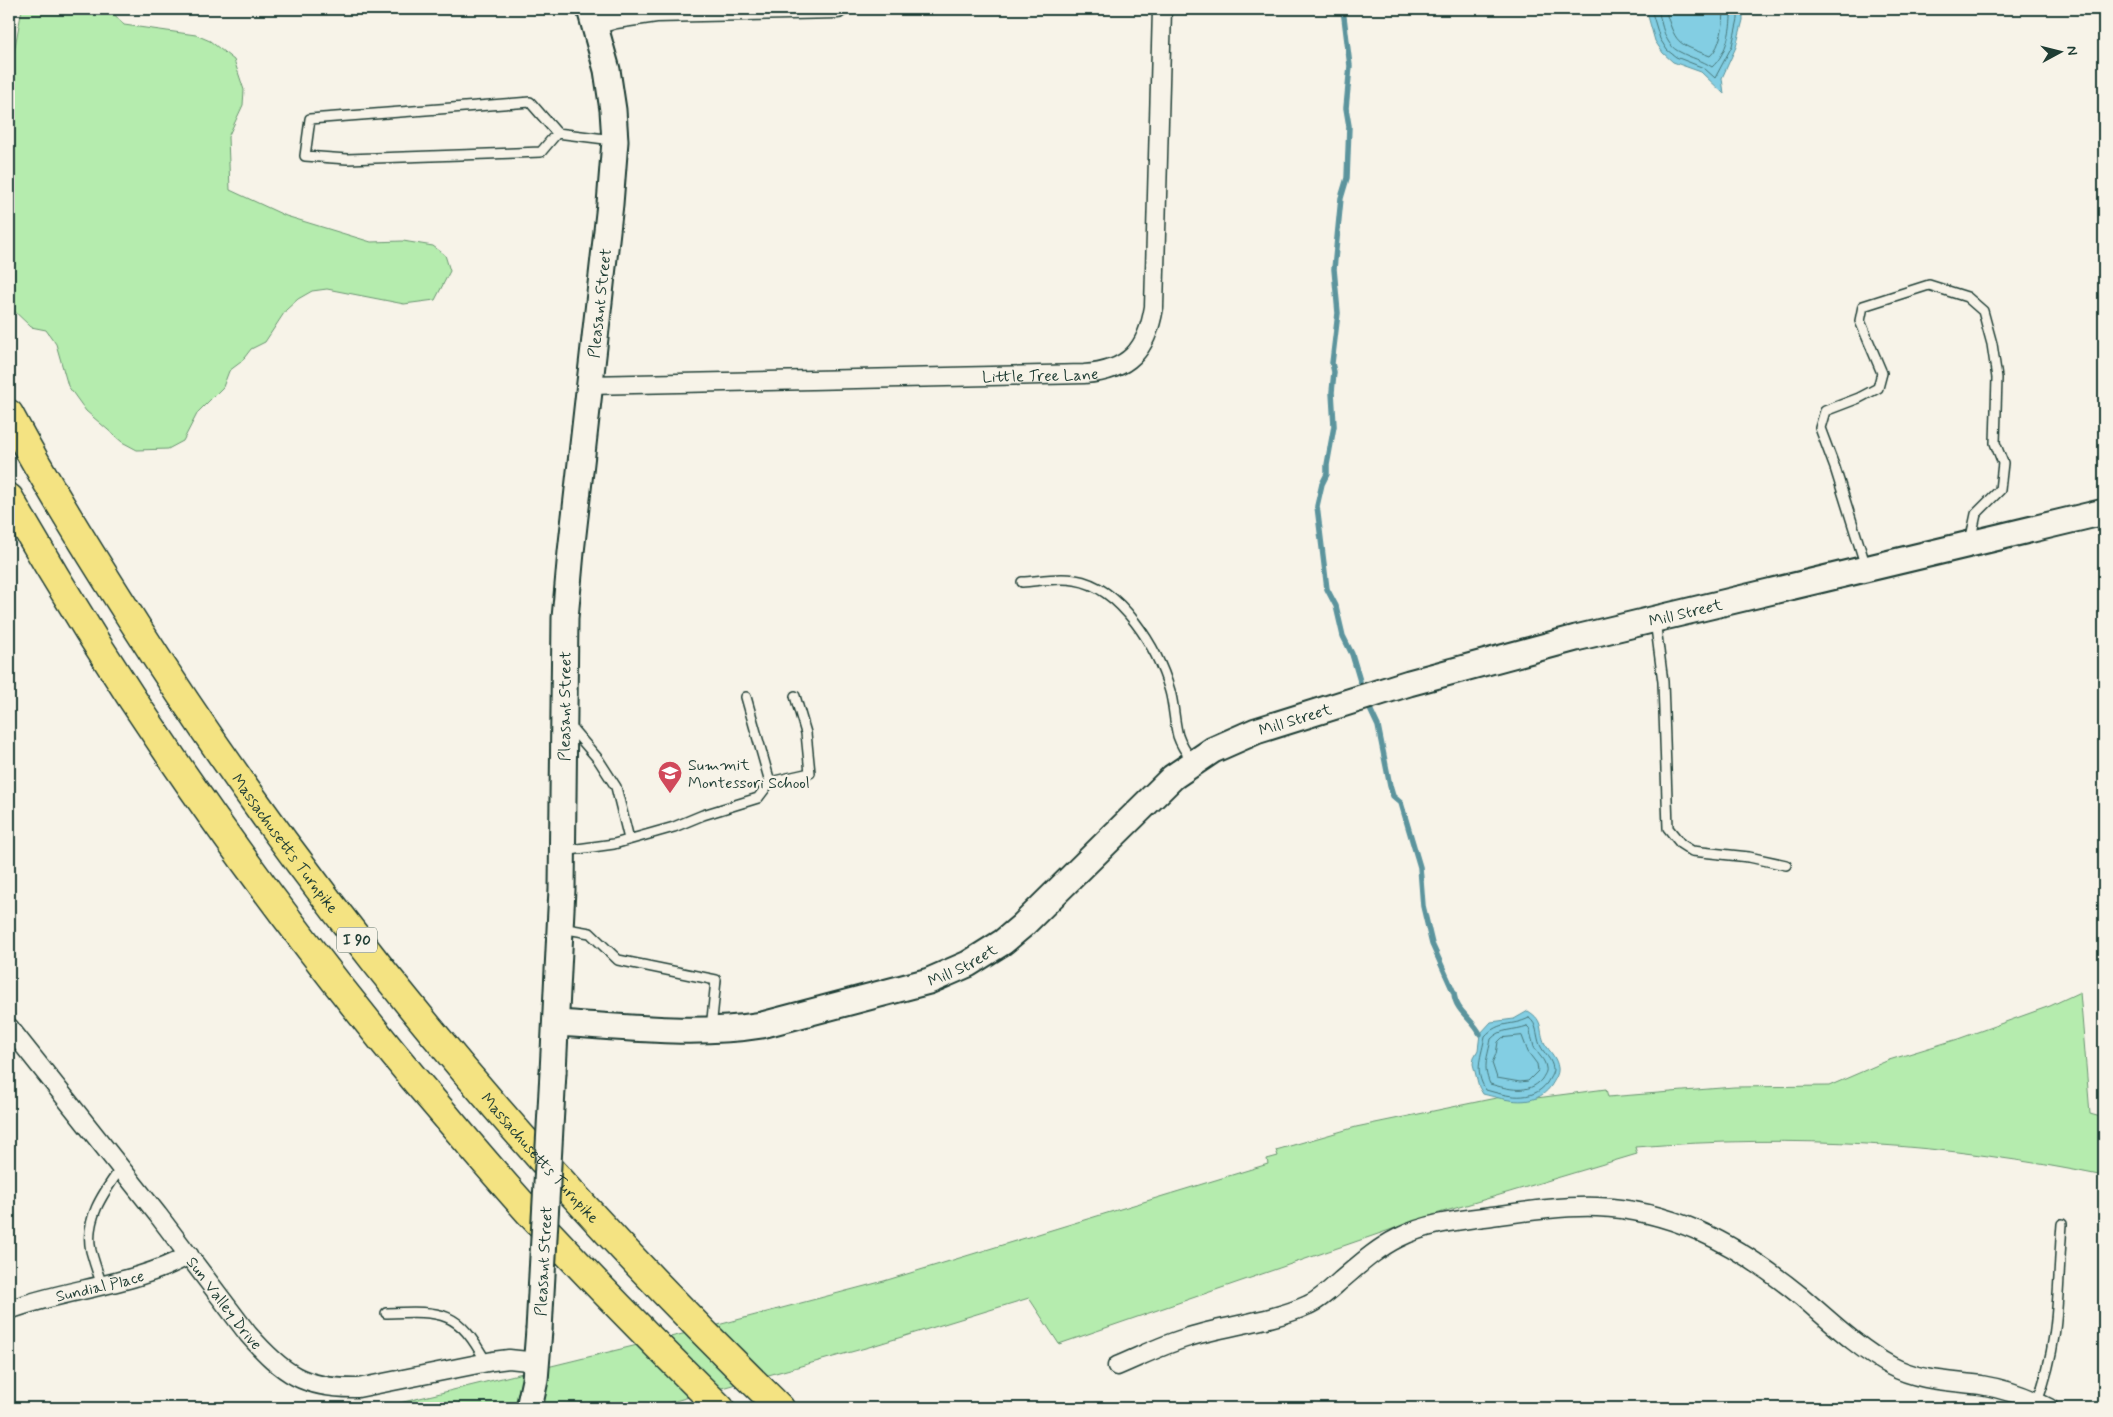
<svg xmlns="http://www.w3.org/2000/svg" width="2113" height="1417" font-family="Mynerve,sans-serif">
  <style>
    .green { fill: #b5ecae; stroke: #6a9471 }
    .water { fill: #83cee3; stroke: #5b949d }
    .lines { fill: none; stroke-linecap: round; stroke-linejoin: round }
    .shore { stroke: #47777a; stroke-width: 1 }
    .stream { stroke: #5b949d; stroke-width: 5.5 }
    .lane-casing { stroke: #1f3d34; stroke-width: 12 }
    .street-casing { stroke: #1f3d34; stroke-width: 21 }
    .secondary-casing { stroke: #1f3d34; stroke-width: 29 }
    .highway-casing { stroke: #1f3d34; stroke-width: 31 }
    .lane { stroke: #f7f3e8; stroke-width: 9 }
    .street { stroke: #f7f3e8; stroke-width: 18 }
    .secondary { stroke: #f7f3e8; stroke-width: 25 }
    .highway { stroke: #f4e382; stroke-width: 28 }
    .secondary-bridge-casing { stroke: #1f3d34; stroke-width: 29; stroke-linecap: butt }
    .secondary-bridge { stroke: #f7f3e8; stroke-width: 25 }
    .labels { text-anchor: middle; stroke-width: 4.5; stroke-linejoin: round; paint-order: stroke }
    .shield { fill: #f7f3e8; stroke: #60746a; stroke-width: 1 }
    .shield-label { font-size: 15px; font-weight: bold; fill: #1f3d34 }
    .street-label { font-size: 16px; fill: #1f3d34; stroke: #f7f3e8 }
    .poi-label { font-size: 16px; fill: #1f3d34; stroke: #f7f3e8; text-anchor: start }
  </style>
  <rect width="100%" height="100%" fill="#f7f3e8"/>
  <filter id="ink" filterUnits="userSpaceOnUse"><feTurbulence type="fractalNoise" baseFrequency=".02" numOctaves="2"/><feDisplacementMap in="SourceGraphic" scale="10" xChannelSelector="R" yChannelSelector="G"/><feConvolveMatrix kernelMatrix="1 2 1 2 8 2 1 2 1" color-interpolation-filters="sRGB"/></filter>
  <g filter="url(#ink)">
    <path class="green" d="M 22,9 L 113,9 L 114,14 L 124,25 L 196,35 L 210,41 L 234,60 L 244,90 L 243,105 L 228,137 L 230,190 L 286,216 L 371,242 L 403,241 L 433,246 L 445,255 L 450,271 L 435,300 L 404,304 L 327,289 L 312,291 L 298,299 L 286,310 L 265,342 L 251,349 L 241,362 L 229,371 L 223,387 L 198,412 L 183,441 L 168,449 L 137,450 L 122,442 L 86,411 L 68,386 L 56,344 L 46,330 L 31,327 L 9,306 L 9,79 Z
      M 2080,992 L 2090,1114 L 2104,1118 L 2104,1176 C 1944,1143 1798,1134 1635,1147 L 1637,1154 L 1436,1214 L 1059,1344 L 1029,1298 L 869,1347 L 650,1408 L 379,1408 L 699,1330 L 884,1281 L 1268,1164 L 1267,1159 L 1278,1156 L 1276,1150 L 1356,1127 L 1520,1093 L 1521,1100 L 1606,1089 L 1608,1097 L 1734,1087 L 1829,1086 L 1889,1060 L 1958,1039 L 2050,1006 Z"/>
    <path class="water" d="M 1646,9 L 1743,9 L 1743,20 L 1736,47 L 1722,78 L 1724,94 L 1701,72 L 1673,62 L 1663,53 L 1655,41 Z
      M 1528,1011 C 1545,1021 1538,1030 1545,1044 C 1550,1052 1557,1058 1558,1068 C 1559,1074 1554,1081 1551,1086 C 1534,1109 1507,1100 1483,1094 L 1479,1087 L 1473,1064 L 1474,1057 L 1478,1050 L 1480,1034 L 1491,1022 L 1514,1019 Z"/>
    <g class="lines">
      <path class="shore" d="M 1651,9 L 1660,39 L 1667,50 L 1676,57 L 1704,68 L 1715,78 L 1732,46 L 1738,19 L 1738,9
        M 1658,9 C 1662,24 1664,45 1680,52 C 1691,58 1702,60 1712,67 C 1727,54 1732,27 1731,9
        M 1665,9 C 1676,44 1676,43 1710,56 C 1721,47 1724,22 1724,9
        M 1529,1018 C 1538,1024 1536,1036 1540,1045 C 1544,1054 1552,1059 1553,1069 C 1553,1074 1549,1079 1547,1083 C 1532,1103 1507,1096 1486,1090 C 1473,1071 1482,1055 1485,1036 C 1500,1020 1511,1027 1529,1018 Z
        M 1527,1026 L 1529,1028 C 1531,1034 1532,1041 1534,1047 C 1538,1055 1545,1059 1546,1068 C 1547,1072 1544,1075 1542,1079 C 1529,1095 1508,1089 1490,1084 C 1482,1066 1488,1057 1491,1039 C 1501,1028 1514,1031 1527,1026 Z
        M 1522,1036 L 1528,1052 L 1537,1064 L 1538,1071 L 1528,1081 L 1520,1082 L 1497,1078 L 1492,1063 L 1496,1054 L 1498,1042 L 1502,1038 Z"/>
      <path class="stream" d="M 1343,9 L 1350,66 L 1346,108 L 1349,126 L 1347,178 L 1341,198 L 1334,269 L 1338,313 L 1332,363 L 1334,372 L 1332,392 L 1334,426 L 1327,465 L 1327,474 L 1322,484 L 1317,506 L 1327,589 L 1336,606 L 1343,636 L 1352,654 L 1360,681
        M 1370,709 L 1378,726 L 1390,786 L 1393,796 L 1401,803 L 1420,867 L 1423,906 L 1432,944 L 1454,993 C 1455,1011 1473,1019 1480,1034"/>
      <defs>
        <path id="lane" d="M 557,133 L 541,152 L 347,159 L 305,156 L 310,119 L 530,102 L 557,133 L 613,140
          M 1866,567 L 1835,468 L 1820,428 L 1825,411 L 1859,398 L 1878,388 L 1882,373 L 1860,321 L 1863,306 L 1929,285 L 1967,297 L 1983,311 L 1992,344 L 1997,378 L 1995,443 L 2003,463 L 2000,490 L 1976,514 L 1970,542
          M 1022,582 C 1039,581 1058,577 1075,580 C 1121,587 1158,649 1170,691 C 1174,705 1174,721 1178,736 C 1181,745 1187,754 1193,762
          M 1655,620 L 1663,682 L 1668,828 L 1681,844 L 1692,851 L 1749,857 L 1786,865
          M 569,725 L 598,759 L 616,787 L 629,839
          M 770,782 L 810,773 L 806,733 L 795,696
          M 563,851 L 614,844 L 674,827 L 703,815 L 758,798 L 770,782 L 746,697
          M 561,928 L 590,933 L 618,960 L 716,980 L 711,1029
          M 102,1285 C 98,1274 94,1262 91,1251 C 84,1219 104,1192 121,1168
          M 386,1313 C 443,1311 458,1310 486,1362
          M 2037,1402 C 2061,1339 2057,1289 2062,1224"/>
        <g id="street">
          <path d="M 595,25 L 616,19 L 656,13 L 838,9"/>
          <path id="s1" d="M 589,385 L 1084,374 C 1129,371 1147,350 1154,307 L 1162,9"/>
          <path id="s2" d="M 9,1027 L 158,1215 L 248,1334 C 283,1374 304,1389 358,1388 L 493,1361 L 509,1359 L 537,1362"/>
          <path id="s3" d="M 9,1310 C 67,1288 134,1286 189,1255"/>
          <path d="M 1117,1366 C 1141,1356 1164,1344 1189,1337 C 1227,1325 1271,1322 1308,1305 C 1320,1300 1331,1289 1340,1281 C 1359,1265 1376,1249 1398,1238 C 1427,1223 1460,1220 1492,1216 C 1572,1205 1622,1198 1699,1231 C 1736,1247 1770,1271 1802,1297 C 1830,1321 1859,1349 1891,1366 C 1919,1381 1951,1381 1981,1385 C 2005,1389 2028,1397 2049,1408"/>
        </g>
        <g id="secondary">
          <path id="s4" d="M 556,1023 C 625,1027 694,1036 762,1025 L 929,981 L 968,964 L 1003,942 L 1022,926 L 1173,777 L 1213,750 L 1256,731 L 1409,683 L 1576,638 L 2104,512"/>
          <path id="s5" d="M 553,1072 L 562,889 L 565,618 L 571,552 L 610,204 L 615,141 L 613,110 L 607,70 L 590,9"/>
          <path d="M 529,1408 L 535,1380 L 539,1330"/>
        </g>
        <g id="highway">
          <path id="s6" d="M 9,414 C 48,487 92,557 136,626 C 319,913 537,1172 780,1408"/>
          <path d="M 9,498 C 126,703 264,898 415,1080 C 453,1124 490,1169 529,1212 C 591,1279 655,1344 720,1408"/>
        </g>
      </defs>
      <use href="#lane" class="lane-casing"/>
      <use href="#street" class="street-casing"/>
      <use href="#secondary" class="secondary-casing"/>
      <use href="#highway" class="highway-casing"/>
      <use href="#lane" class="lane"/>
      <use href="#street" class="street"/>
      <use href="#secondary" class="secondary"/>
      <use href="#highway" class="highway"/>
      <defs>
        <g id="secondary-bridge">
          <path id="s7" d="M 539,1330 L 553,1072"/>
        </g>
      </defs>
      <use href="#secondary-bridge" class="secondary-bridge-casing"/>
      <use href="#secondary-bridge" class="secondary-bridge"/>
    </g>
  </g>
  <defs>
    <symbol id="school-pin" viewBox="-11 -11 22 30"><path d="M0 17L-7.5 6A9.5 9.5 0 1 1 7.5 6Z" fill="#d1495b" stroke="#f7f3e8"/><path d="M0-5L7-2L0 1L-7-2ZM-4 1L0 2.5L4 1V4Q0 6-4 4Z" fill="#fff"/></symbol>
  </defs>
  <g fill-rule="evenodd">
    <use href="#school-pin" x="656" y="759" width="28" height="38"/>
  </g>
  <g class="labels">
    <rect class="shield" x="337" y="927.5" width="40" height="25" rx="4"/>
    <g class="shield-label">
      <text x="357" y="945">I 90</text>
    </g>
    <g class="street-label">
      <text dy="6" stroke="none"><textPath href="#s5" startOffset="771">Pleasant Street</textPath></text>
      <text dy="6" stroke="none"><textPath href="#s1" startOffset="451">Little Tree Lane</textPath></text>
      <text dy="6" stroke="none"><textPath href="#s4" startOffset="1241">Mill Street</textPath></text>
      <text dy="6" stroke="none"><textPath href="#s5" startOffset="366">Pleasant Street</textPath></text>
      <text dy="6" stroke="none"><textPath href="#s4" startOffset="836">Mill Street</textPath></text>
      <text dy="6" stroke="none"><textPath href="#s6" startOffset="511">Massachusetts Turnpike</textPath></text>
      <text dy="6" stroke="none"><textPath href="#s4" startOffset="416">Mill Street</textPath></text>
      <text dy="6" stroke="none"><textPath href="#s6" startOffset="916">Massachusetts Turnpike</textPath></text>
      <text dy="6" stroke="none"><textPath href="#s7" startOffset="69">Pleasant Street</textPath></text>
      <text dy="6" stroke="none"><textPath href="#s3" startOffset="94">Sundial Place</textPath></text>
      <text dy="6" stroke="none"><textPath href="#s2" startOffset="350">Sun Valley Drive</textPath></text>
    </g>
    <g class="poi-label">
      <text x="688" y="770">Summit<tspan x="688" dy="18">Montessori School</tspan></text>
    </g>
  </g>
  <rect width="2113" height="1417" fill="none" stroke="#f7f3e8" stroke-width="30"/>
  <rect x="15" y="15" width="2083" height="1387" fill="none" stroke="#1f3d34" stroke-width="2" filter="url(#ink)"/>
  <g transform="translate(2060 52) rotate(83)" stroke="#f7f3e8" stroke-width="4" paint-order="stroke">
  <path d="M0-4L9 19L0 12L-9 19Z" fill="#1f3d34"/>
  <text y="-8" font-size="14" font-weight="bold" text-anchor="middle" fill="#1f3d34">N</text>
  </g>
</svg>
